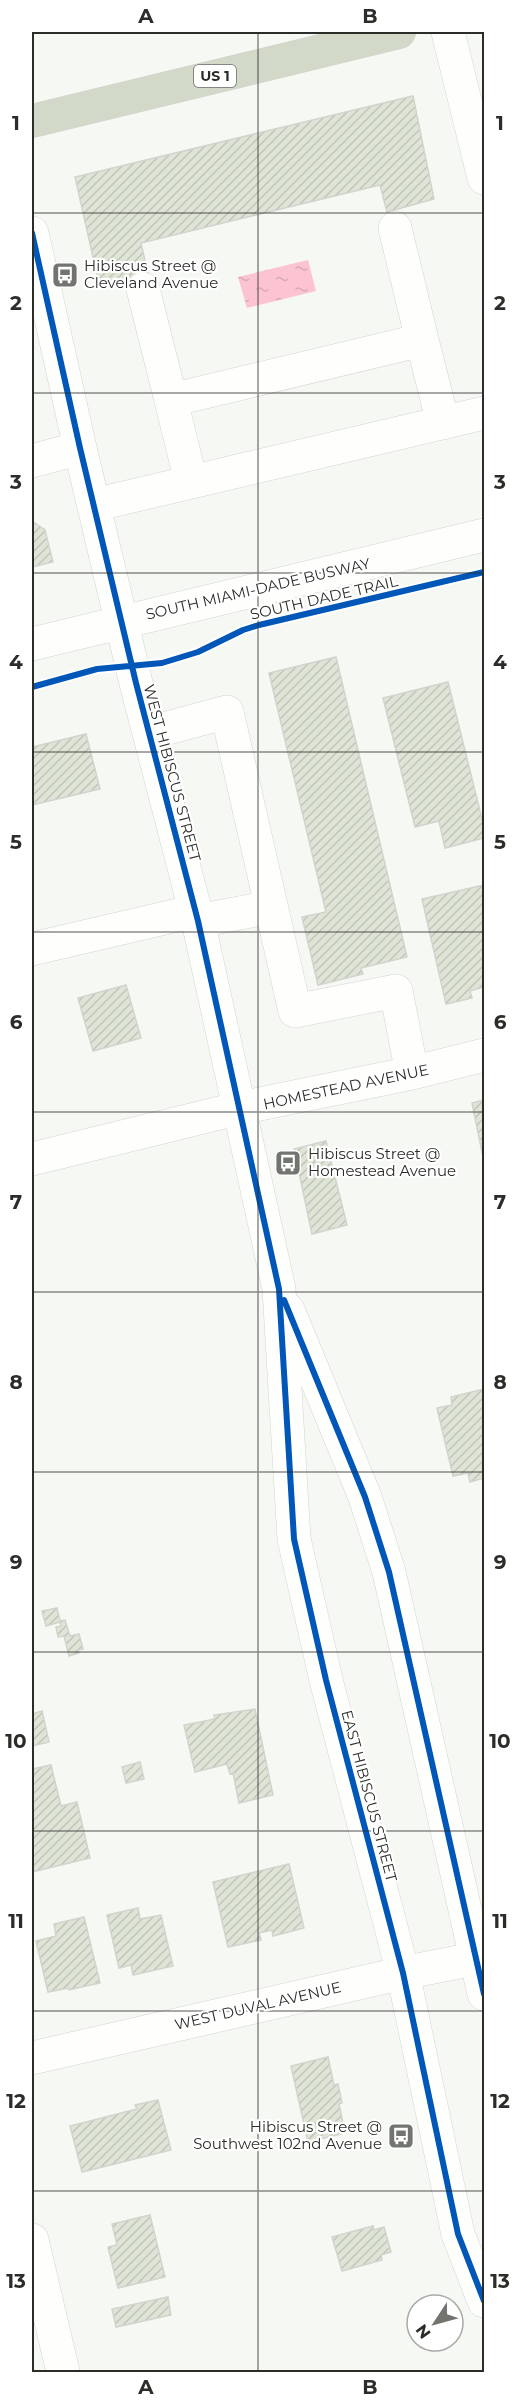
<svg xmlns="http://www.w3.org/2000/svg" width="516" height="2404" font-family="Montserrat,sans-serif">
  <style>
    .water { fill: url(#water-ripples) }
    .building { fill: url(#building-hatch); stroke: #d2d3cf; stroke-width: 1.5 }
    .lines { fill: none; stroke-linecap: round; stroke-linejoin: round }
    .minor-casing { stroke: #d3d5d2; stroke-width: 34 }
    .highway-casing { stroke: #d1d3d0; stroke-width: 34 }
    .minor { stroke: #fefefd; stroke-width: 33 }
    .highway { stroke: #d3d9c9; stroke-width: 33 }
    .cycleway-casing { stroke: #fff; stroke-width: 10 }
    .cycleway { stroke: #0057b8; stroke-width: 6 }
    .grid { fill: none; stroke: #2b2d29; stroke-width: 1.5; stroke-opacity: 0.55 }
    .labels { text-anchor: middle; stroke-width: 4.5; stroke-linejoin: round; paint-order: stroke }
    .shield { fill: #fff; stroke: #6b6c69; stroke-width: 1.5 }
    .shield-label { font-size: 14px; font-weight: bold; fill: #2b2d29 }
    .poi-label { font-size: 15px; fill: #2b2d29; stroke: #fff; text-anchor: start }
    .street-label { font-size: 15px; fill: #2b2d29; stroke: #fff }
    .neatline { fill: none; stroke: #2b2d29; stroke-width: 2 }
    .grid-label { font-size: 20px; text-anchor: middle; font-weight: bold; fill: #2b2d29 }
  </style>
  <defs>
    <pattern id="water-ripples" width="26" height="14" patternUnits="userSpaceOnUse" patternTransform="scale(1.5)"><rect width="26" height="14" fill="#fcc4d3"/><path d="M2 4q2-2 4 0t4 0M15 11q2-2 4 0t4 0" fill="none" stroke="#d8a9b5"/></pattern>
    <pattern id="building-hatch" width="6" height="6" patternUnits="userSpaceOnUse" patternTransform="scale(1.5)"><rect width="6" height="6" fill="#dfe5d6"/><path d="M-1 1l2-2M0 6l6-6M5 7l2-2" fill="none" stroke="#c0c5b8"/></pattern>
  </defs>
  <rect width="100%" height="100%" fill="#f6f8f3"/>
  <path class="water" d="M 308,260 L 316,291 L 247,308 L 238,277 Z"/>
  <path class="building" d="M 413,96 L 434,199 L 387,212 L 380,185 L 141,243 L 148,274 L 99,284 L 75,177 Z
    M 32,521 L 45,530 L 53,562 L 32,567 Z
    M 336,657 L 407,957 L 361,968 L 363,974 L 318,985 L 302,917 L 326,912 L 269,673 Z
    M 448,682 L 484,827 L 484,838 L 445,848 L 439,821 L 415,827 L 383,698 Z
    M 86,734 L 100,789 L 32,805 L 32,747 Z
    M 484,885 L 484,987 L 470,991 L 472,998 L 446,1004 L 422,899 Z
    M 126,985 L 141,1038 L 93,1051 L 78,998 Z
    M 484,1100 L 484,1162 L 472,1103 Z
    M 326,1141 L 347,1225 L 312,1234 L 294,1149 Z
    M 484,1389 L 484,1478 L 470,1482 L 468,1473 L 453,1476 L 437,1408 L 452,1405 L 451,1397 Z
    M 57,1608 L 60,1621 L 65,1620 L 70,1636 L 79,1634 L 83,1649 L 78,1650 L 79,1653 L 69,1656 L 64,1636 L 58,1637 L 56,1627 L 61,1626 L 60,1622 L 46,1626 L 42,1611 Z
    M 255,1709 L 273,1795 L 239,1803 L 233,1773 L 230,1774 L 227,1764 L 195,1772 L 184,1725 L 215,1719 L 214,1715 Z
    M 32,1710 L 32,1714 L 42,1711 L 49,1742 L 32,1746 Z
    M 140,1762 L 144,1779 L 126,1783 L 122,1767 Z
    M 51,1765 L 61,1806 L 77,1802 L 90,1858 L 32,1872 L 32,1769 Z
    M 289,1864 L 304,1928 L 273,1936 L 272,1930 L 259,1933 L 261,1940 L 228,1947 L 213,1882 Z
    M 138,1908 L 140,1919 L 161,1915 L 173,1966 L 133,1975 L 131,1965 L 119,1968 L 107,1915 Z
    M 84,1917 L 100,1983 L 69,1990 L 68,1988 L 48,1992 L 36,1941 L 56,1936 L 54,1924 Z
    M 328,2057 L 334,2085 L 338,2084 L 342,2103 L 339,2104 L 345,2133 L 308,2142 L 291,2066 Z
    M 158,2100 L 171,2150 L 82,2172 L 70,2126 L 137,2109 L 135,2105 Z
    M 150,2215 L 165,2277 L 118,2288 L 108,2247 L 117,2245 L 112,2224 Z
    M 373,2226 L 374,2230 L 384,2227 L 391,2252 L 381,2255 L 382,2260 L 342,2271 L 332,2237 Z
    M 168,2297 L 171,2315 L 116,2327 L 112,2309 Z"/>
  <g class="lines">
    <defs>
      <path id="minor" d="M 448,32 L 484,178
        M 395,228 L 422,340
        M 32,233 L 80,448 L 136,683 L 198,921 L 279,1289 L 294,1539 L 326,1680 L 403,1973 L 458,2234 L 484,2301
        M 143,289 L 171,400
        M 32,461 L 80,448
        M 191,482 L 171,400 L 422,340 L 443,423
        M 94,505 L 484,413
        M 32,644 L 484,535
        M 149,733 L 227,712 L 295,1011 L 396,991 L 412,1073
        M 198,921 L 271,907
        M 32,949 L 195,911
        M 32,1159 L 240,1108 L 412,1073 L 484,1055
        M 288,1310 L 365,1497 L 389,1572 L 484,1994
        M 32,2058 L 403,1973 L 484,1957
        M 32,2240 L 63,2372"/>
      <path id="highway" d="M 32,121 L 399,32"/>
    </defs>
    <use href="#minor" class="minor-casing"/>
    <use href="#highway" class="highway-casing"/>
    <use href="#minor" class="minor"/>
    <use href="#highway" class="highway"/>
    <defs>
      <path id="cycleway" d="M 32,233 L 80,448 L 136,683 L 198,921 L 279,1289 L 294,1539 L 326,1680 L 403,1973 L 458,2234 L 484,2301
        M 32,687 L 97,669 L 162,663 L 198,652 L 243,630 L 259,625 L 484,572
        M 284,1300 L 365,1497 L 389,1572 L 484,1994"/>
    </defs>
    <use href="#cycleway" class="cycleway-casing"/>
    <use href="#cycleway" class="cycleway"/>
  </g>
  <path class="grid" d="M 258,32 L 258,2372M 32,213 L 484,213M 32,393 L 484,393M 32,573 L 484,573M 32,752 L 484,752M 32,932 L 484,932M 32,1112 L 484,1112M 32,1292 L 484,1292M 32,1472 L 484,1472M 32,1652 L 484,1652M 32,1831 L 484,1831M 32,2011 L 484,2011M 32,2191 L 484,2191"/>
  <defs>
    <symbol id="bus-square" viewBox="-11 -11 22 22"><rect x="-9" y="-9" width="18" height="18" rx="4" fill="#727470" stroke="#fff"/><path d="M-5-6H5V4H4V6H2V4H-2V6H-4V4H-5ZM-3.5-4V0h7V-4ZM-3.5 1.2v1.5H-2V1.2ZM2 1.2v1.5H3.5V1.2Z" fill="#fff"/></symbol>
  </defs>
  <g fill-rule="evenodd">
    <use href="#bus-square" x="50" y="260" width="30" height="30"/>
    <use href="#bus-square" x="273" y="1148" width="30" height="30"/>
    <use href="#bus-square" x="386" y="2121" width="30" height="30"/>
  </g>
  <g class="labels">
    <rect class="shield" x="194" y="65" width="42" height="22" rx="4.5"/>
    <g class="shield-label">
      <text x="215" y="81">US 1</text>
    </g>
    <g class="poi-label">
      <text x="84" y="271">Hibiscus Street @<tspan x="84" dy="17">Cleveland Avenue</tspan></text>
      <text x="308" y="1159">Hibiscus Street @<tspan x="308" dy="17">Homestead Avenue</tspan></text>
      <text x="382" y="2132" text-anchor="end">Hibiscus Street @<tspan x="382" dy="17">Southwest 102nd Avenue</tspan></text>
    </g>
    <g class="street-label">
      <text transform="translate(258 589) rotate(-13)" y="5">SOUTH MIAMI-DADE BUSWAY</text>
      <text transform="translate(324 598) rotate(-13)" y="5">SOUTH DADE TRAIL</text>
      <text transform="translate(172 773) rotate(75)" y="5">WEST HIBISCUS STREET</text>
      <text transform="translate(346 1087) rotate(-12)" y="5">HOMESTEAD AVENUE</text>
      <text transform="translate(369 1796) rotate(75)" y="5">EAST HIBISCUS STREET</text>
      <text transform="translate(258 2006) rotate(-13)" y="5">WEST DUVAL AVENUE</text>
    </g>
  </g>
  <rect width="516" height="2404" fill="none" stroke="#ffffff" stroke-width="66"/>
  <g transform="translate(435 2323) rotate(234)"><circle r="28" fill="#ffffff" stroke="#aaaba9" stroke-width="1.5"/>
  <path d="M0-4.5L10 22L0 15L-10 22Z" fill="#727470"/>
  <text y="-9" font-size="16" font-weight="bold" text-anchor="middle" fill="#2b2d29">N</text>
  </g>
  <rect x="33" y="33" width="450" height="2338" class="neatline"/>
  <g class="grid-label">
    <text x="146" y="23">A</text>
    <text x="370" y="23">B</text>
    <text x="16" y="130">1</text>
    <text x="500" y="130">1</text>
    <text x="16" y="310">2</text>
    <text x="500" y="310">2</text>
    <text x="16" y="489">3</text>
    <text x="500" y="489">3</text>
    <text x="16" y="669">4</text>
    <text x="500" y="669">4</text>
    <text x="16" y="849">5</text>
    <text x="500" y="849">5</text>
    <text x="16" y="1029">6</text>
    <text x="500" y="1029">6</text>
    <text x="16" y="1209">7</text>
    <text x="500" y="1209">7</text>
    <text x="16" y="1389">8</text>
    <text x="500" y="1389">8</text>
    <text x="16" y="1569">9</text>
    <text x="500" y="1569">9</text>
    <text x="16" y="1748">10</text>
    <text x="500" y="1748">10</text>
    <text x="16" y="1928">11</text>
    <text x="500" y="1928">11</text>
    <text x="16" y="2108">12</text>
    <text x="500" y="2108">12</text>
    <text x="16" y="2288">13</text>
    <text x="500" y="2288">13</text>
    <text x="146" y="2394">A</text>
    <text x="370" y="2394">B</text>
  </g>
</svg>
